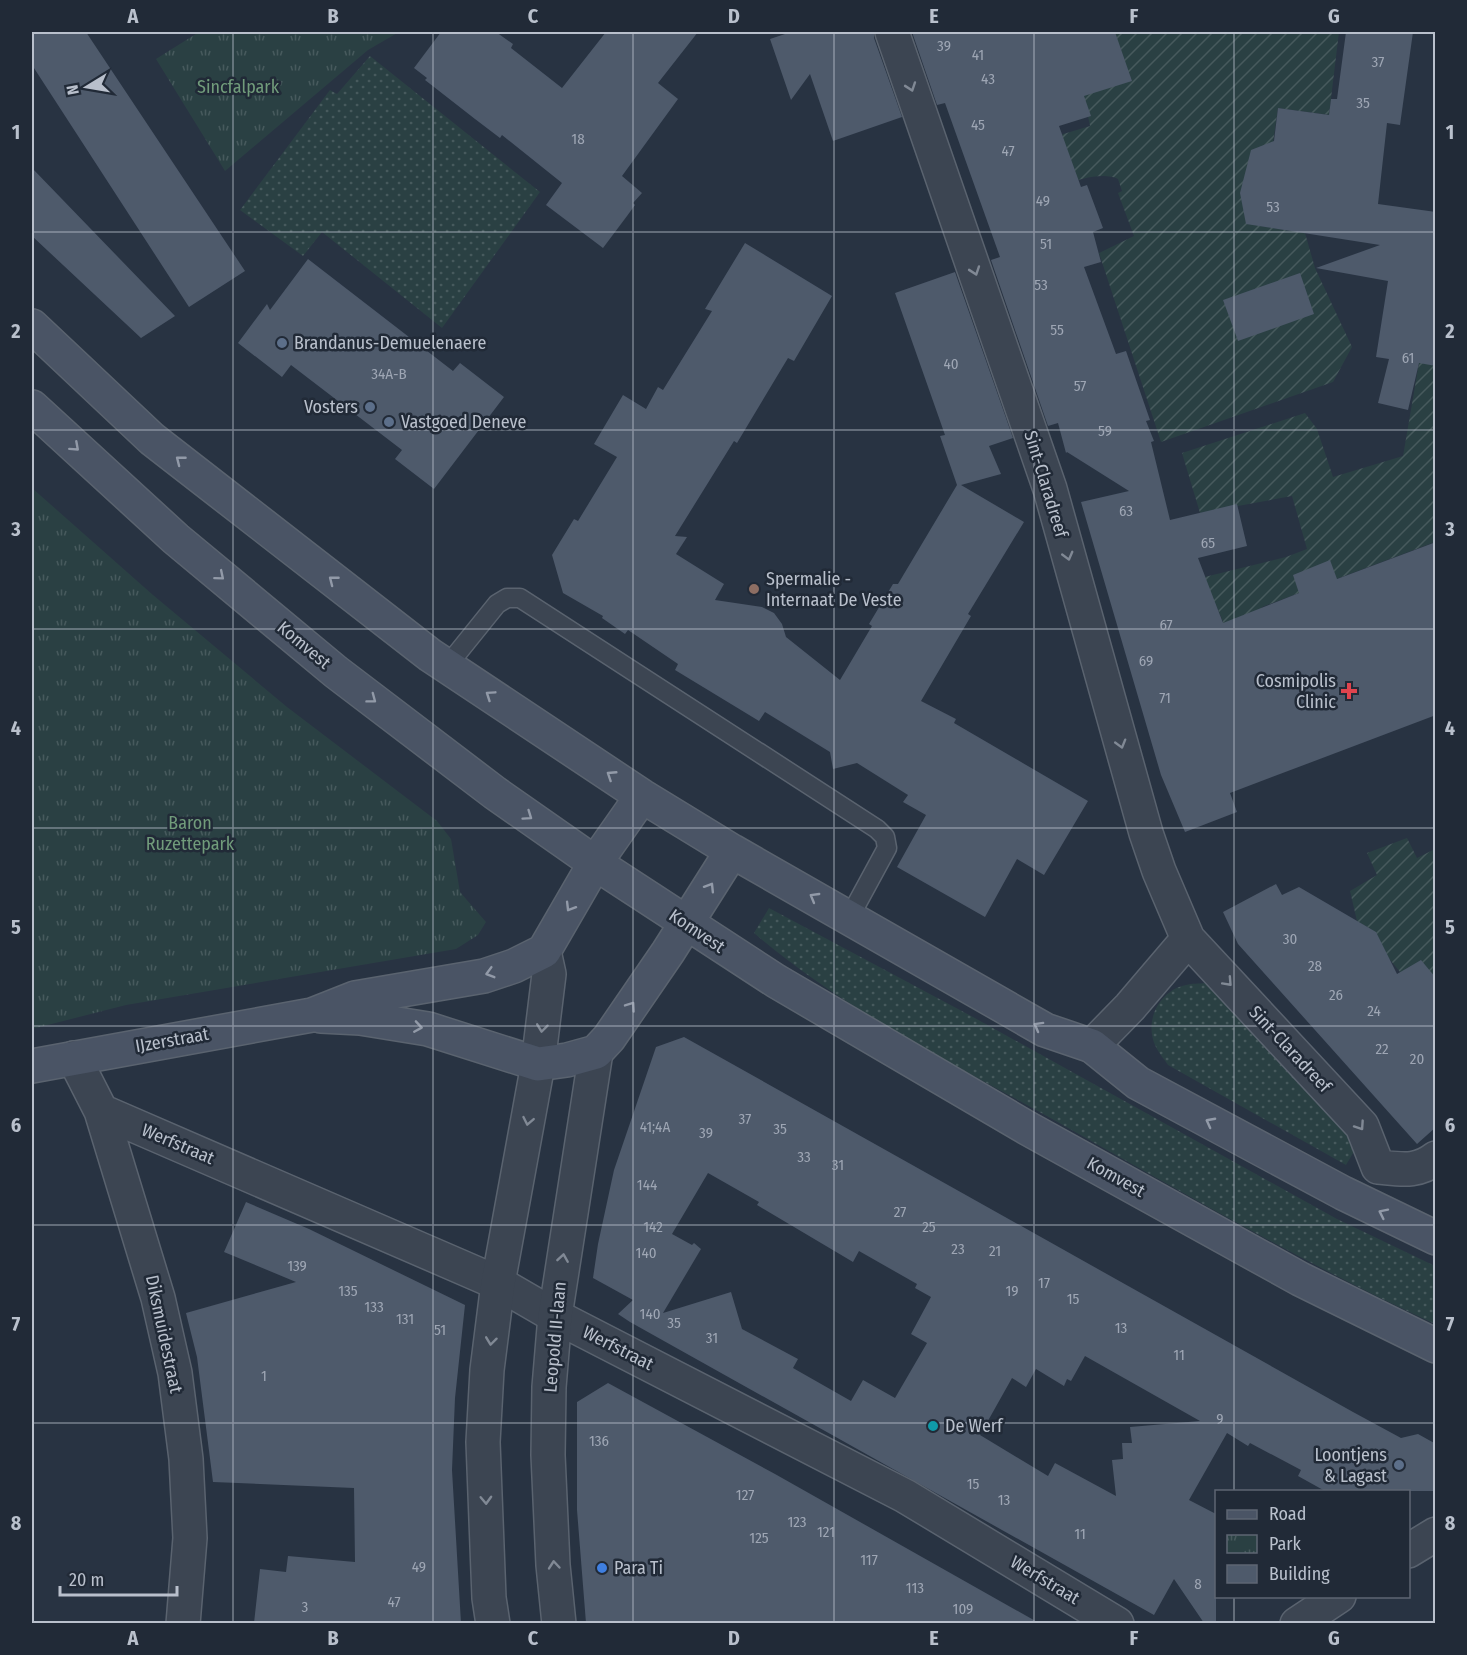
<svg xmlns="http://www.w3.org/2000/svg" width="1467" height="1655" font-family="'Fira Sans Condensed',sans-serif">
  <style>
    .grass { fill: url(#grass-dots) }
    .park { fill: url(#park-tufts) }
    .garden { fill: url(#garden-furrows) }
    .building { fill: #4e5a6b; fill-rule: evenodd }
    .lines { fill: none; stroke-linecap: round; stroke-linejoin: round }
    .service-casing { stroke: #5a636f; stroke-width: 21 }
    .minor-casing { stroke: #5a636f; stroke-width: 36 }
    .tertiary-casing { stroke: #5a636f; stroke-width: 36 }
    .secondary-casing { stroke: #5a636f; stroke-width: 36 }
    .service { stroke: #3c4552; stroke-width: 18 }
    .minor { stroke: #3c4552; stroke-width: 33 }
    .tertiary { stroke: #3c4552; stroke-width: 33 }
    .secondary { stroke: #4a5465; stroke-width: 33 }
    .oneway { stroke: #818995 }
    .oneway2 { stroke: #929aa8 }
    .grid { fill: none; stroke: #b9c0cc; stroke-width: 1.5; stroke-opacity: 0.55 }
    .service-dot { fill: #5c6f8a; stroke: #212a37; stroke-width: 2 }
    .education-dot { fill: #8d6e63; stroke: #212a37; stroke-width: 2 }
    .health-dot { fill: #e0444e; stroke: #212a37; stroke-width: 2 }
    .culture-dot { fill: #0f9aa8; stroke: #212a37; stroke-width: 2 }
    .shop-dot { fill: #3f7fe0; stroke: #212a37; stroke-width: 2 }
    .labels { text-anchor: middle; stroke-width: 5; stroke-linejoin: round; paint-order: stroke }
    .number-label { font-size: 15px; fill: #9ea6b4 }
    .park-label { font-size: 18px; fill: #719c7b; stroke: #212a37 }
    .poi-label { font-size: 18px; fill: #b9c0cc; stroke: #212a37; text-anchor: start }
    .street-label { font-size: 18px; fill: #b9c0cc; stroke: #212a37 }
    .neatline { fill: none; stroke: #b9c0cc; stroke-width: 2 }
    .grid-label { font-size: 20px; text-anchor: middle; font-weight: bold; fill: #b9c0cc }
  </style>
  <defs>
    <pattern id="grass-dots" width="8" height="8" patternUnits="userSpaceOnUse" patternTransform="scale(1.5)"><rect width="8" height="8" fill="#2a4043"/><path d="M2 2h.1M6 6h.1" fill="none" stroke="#475a5d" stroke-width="1.8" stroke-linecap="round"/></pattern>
    <pattern id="park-tufts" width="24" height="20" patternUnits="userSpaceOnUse" patternTransform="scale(1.5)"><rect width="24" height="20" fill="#2a4043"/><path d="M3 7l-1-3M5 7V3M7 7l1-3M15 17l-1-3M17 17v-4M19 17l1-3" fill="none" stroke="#475a5d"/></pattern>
    <pattern id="garden-furrows" width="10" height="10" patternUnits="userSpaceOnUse" patternTransform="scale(1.5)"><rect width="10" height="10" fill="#2a4043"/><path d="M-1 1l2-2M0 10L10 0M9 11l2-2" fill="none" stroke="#475a5d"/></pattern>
  </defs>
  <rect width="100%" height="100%" fill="#283342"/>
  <path class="grass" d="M 370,56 L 540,192 L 442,328 L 322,232 L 303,256 L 240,210 L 330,90 L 337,94 Z
    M 769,908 L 973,1017 L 1337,1219 L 1435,1266 L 1435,1324 C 1305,1264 1180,1191 1054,1120 C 952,1063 844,1010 754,933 Z
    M 1205,983 L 1215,986 L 1359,1143 L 1346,1165 L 1168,1065 C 1164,1059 1158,1052 1155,1045 C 1144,1020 1160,990 1186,985 C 1192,983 1199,984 1205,983 Z"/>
  <path class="park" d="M 199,32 L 399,32 L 368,50 L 225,171 L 156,59 Z
    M 32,488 L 153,595 L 287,707 L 437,821 L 451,839 L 460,892 L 486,922 L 478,935 L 456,949 L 126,1005 L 32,1029 Z"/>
  <path class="garden" d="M 1019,32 L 1339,32 L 1329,115 L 1278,108 L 1261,226 L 1305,233 L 1315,268 L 1352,347 L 1333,382 L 1161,442 L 1099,253 L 1134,236 L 1118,193 L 1122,191 L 1118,179 C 1104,172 1080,179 1065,184 L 1050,138 L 1090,126 L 1084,97 L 1049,108 Z
    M 1435,352 L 1435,542 L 1262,607 L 1289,680 L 1208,628 L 1223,622 L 1216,605 L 1176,584 L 1286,557 L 1307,549 L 1292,496 L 1200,513 L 1182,453 L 1305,413 L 1317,429 L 1333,477 L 1403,456 L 1419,363 Z
    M 1407,838 L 1417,858 L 1435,849 L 1435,1027 L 1400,972 L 1378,945 L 1372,930 L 1357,921 L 1350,891 L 1377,875 L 1367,853 Z"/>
  <path class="building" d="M 32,32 L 86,32 L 245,271 L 189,307 L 32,65 Z
    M 441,32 L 496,32 L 513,44 L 511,48 L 562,88 L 606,32 L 698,32 L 658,83 L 678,99 L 622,176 L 642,193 L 633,203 L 635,205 L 627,216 L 603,248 L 546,205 L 562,183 L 502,135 L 500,138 L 475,119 L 425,80 L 427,78 L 414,68 Z
    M 791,32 L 874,32 L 874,38 L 902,117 L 833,141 L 810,74 L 791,100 L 770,39 Z
    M 912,32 L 1115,32 L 1132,81 L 1084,96 L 1091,116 L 1059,126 L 1081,187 L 1087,185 L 1103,228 L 1093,232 L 1101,262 L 1084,267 L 1116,354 L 1126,351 L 1150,420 L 1146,421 L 1154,441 L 1151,442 L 1170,520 L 1237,504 L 1247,546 L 1198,558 L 1223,623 L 1299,593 L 1293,575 L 1330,560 L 1337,579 L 1436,542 L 1436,715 L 1230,793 L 1237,812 L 1185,832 L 1161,775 L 1081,502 L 1129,491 L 1067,452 L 1066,453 L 1058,423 L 1048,426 L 991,260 L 1000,257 L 945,103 L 937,105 Z
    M 1346,32 L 1413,32 L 1400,125 L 1387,123 L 1378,204 L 1436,212 L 1436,366 L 1419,363 L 1408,410 L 1378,403 L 1389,359 L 1376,357 L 1388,281 L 1316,268 L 1380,245 L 1246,224 L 1240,193 L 1251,150 L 1274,141 L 1278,108 L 1329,115 L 1331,99 L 1337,99 Z
    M 32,168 L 175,316 L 141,338 L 32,236 Z
    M 745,243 L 832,296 L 794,361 L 788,358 L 737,443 L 734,441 L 675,536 L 687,537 L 676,554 L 724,584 L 715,600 L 762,607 L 774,613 L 782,624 L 786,637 L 840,680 L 872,626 L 869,624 L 893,584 L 898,584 L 957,485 L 940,436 L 945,435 L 895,293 L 955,272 L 1013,438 L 989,446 L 1001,474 L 961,485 L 1024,522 L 968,614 L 971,616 L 921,701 L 956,719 L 954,723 L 1088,801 L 1044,875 L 1017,859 L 985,917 L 897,867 L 926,815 L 903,802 L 908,795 L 857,763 L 833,769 L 830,752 L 765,712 L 759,721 L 675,670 L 678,664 L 628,630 L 625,634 L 602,618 L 603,616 L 563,593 L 552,555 L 574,519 L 578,521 L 617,457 L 594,444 L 623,395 L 646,409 L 658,387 L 663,390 L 712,311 L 705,309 Z
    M 308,259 L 453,371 L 460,363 L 504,397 L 434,489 L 395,459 L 402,450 L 291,365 L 282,377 L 238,343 L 267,304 L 270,310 Z
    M 1300,273 L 1314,314 L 1238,341 L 1223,300 Z
    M 1276,884 L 1282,895 L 1299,887 L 1376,932 L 1397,974 L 1421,960 L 1436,978 L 1436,1127 L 1417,1144 L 1238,944 L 1223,912 Z
    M 684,1037 L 1353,1412 L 1401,1438 L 1418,1434 L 1436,1444 L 1436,1491 L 1325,1491 L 1298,1476 L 1301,1470 L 1250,1443 L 1248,1446 L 1227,1433 L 1189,1500 L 1216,1514 L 1216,1623 L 1204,1623 L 1174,1579 L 1154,1615 L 630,1322 L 618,1314 L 633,1300 L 593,1278 L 598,1244 L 614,1170 L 656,1047 ZM 708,1173 L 759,1202 L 757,1205 L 853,1262 L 859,1251 L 917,1284 L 915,1288 L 931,1297 L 911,1334 L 927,1343 L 895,1398 L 863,1380 L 851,1401 L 793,1368 L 798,1359 L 742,1329 L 731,1292 L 663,1313 L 701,1249 L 694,1243 L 692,1245 L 672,1234 ZM 1085,1356 L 1200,1421 L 1130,1427 L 1132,1443 L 1122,1443 L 1123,1459 L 1112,1460 L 1116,1496 L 1055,1463 L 1048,1476 L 980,1435 L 1012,1378 L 1026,1387 L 1036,1369 L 1064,1386 L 1067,1379 L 1071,1381 Z
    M 246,1202 L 309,1229 L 465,1305 L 455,1398 L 452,1470 L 461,1623 L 254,1623 L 260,1569 L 286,1572 L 288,1556 L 355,1562 L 354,1488 L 213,1482 L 197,1357 L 186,1313 L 296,1282 L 224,1252 Z
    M 608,1383 L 775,1474 L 1039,1623 L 586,1623 L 577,1510 L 577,1402 Z"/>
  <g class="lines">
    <defs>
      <path id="service" d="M 447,666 L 497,604 L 507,598 L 520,598 L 877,829 L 885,837 L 887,848 L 849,918"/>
      <path id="minor" d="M 892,32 L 1050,489 L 1146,833 L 1159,871 L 1188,939 L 1362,1126 L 1378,1167
        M 1092,1046 L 1130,1007 L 1188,939
        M 74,1058 L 101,1111 L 158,1298 L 175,1373 L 186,1459 L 190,1538 L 183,1624
        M 101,1111 L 498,1283 L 555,1316 L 905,1496 L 1117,1624
        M 1378,1167 C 1401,1169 1417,1173 1436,1158
        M 1408,1551 L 1436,1534
        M 1297,1624 L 1339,1596"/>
      <path id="tertiary" d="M 493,1624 L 489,1598 L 483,1442 L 487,1370 L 498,1283 L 538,1064 L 549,974 L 544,951
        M 559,1624 L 553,1565 L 548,1455 L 549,1387 L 555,1316 L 596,1052"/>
      <path id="secondary" d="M 32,326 L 152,439 L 430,655 L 642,796 L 732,851 L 1045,1030 L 1092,1046 L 1138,1083 L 1343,1193 L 1436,1238
        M 32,407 L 176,539 L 336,672 L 495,793 L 595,863 L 776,981 L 1027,1128 L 1300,1279 L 1436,1346
        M 321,1016 L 360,1018 L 428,1029 L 538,1064 L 567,1060 L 596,1052 L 609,1038 L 668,952 L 732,851
        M 32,1066 L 312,1015 L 355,998 L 484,976 L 514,966 L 544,951 L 595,863 L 642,796"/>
    </defs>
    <use href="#service" class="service-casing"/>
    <use href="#minor" class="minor-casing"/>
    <use href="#tertiary" class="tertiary-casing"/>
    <use href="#secondary" class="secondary-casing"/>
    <use href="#service" class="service"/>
    <use href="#minor" class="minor"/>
    <use href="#tertiary" class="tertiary"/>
    <use href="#secondary" class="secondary"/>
  </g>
  <defs><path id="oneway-chevron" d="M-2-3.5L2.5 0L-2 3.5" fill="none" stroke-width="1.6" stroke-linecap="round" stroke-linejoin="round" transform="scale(1.5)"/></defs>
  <g class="oneway">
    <use href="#oneway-chevron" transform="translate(911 87) rotate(71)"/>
    <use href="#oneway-chevron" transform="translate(975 271) rotate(71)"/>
    <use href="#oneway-chevron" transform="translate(1068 556) rotate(75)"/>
    <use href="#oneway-chevron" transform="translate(1121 744) rotate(74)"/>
    <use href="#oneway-chevron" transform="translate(1228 982) rotate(47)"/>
    <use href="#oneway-chevron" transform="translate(542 1028) rotate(97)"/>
    <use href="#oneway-chevron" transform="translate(528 1121) rotate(101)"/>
    <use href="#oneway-chevron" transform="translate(1360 1126) rotate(56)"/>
    <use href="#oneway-chevron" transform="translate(563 1258) rotate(-81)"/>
    <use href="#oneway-chevron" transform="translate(491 1341) rotate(97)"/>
    <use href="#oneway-chevron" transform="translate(486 1500) rotate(88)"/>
    <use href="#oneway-chevron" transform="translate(554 1565) rotate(-95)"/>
  </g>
  <g class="oneway2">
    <use href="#oneway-chevron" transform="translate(75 447) rotate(42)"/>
    <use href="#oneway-chevron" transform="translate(180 460) rotate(-142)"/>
    <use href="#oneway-chevron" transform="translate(220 576) rotate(40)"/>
    <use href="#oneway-chevron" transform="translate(333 580) rotate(-142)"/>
    <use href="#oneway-chevron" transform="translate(490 695) rotate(-146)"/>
    <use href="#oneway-chevron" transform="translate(372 699) rotate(37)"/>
    <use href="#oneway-chevron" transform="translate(611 775) rotate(-147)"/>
    <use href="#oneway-chevron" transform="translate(528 816) rotate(35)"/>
    <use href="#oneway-chevron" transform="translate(710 887) rotate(-58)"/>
    <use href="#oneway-chevron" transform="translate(814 897) rotate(-150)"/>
    <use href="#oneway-chevron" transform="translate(570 907) rotate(121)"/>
    <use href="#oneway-chevron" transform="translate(490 973) rotate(164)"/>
    <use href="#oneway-chevron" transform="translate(631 1006) rotate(-55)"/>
    <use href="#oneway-chevron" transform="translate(1038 1026) rotate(-151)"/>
    <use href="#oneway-chevron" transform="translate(418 1027) rotate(9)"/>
    <use href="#oneway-chevron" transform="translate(1210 1122) rotate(-152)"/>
    <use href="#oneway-chevron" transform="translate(1383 1213) rotate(-154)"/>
  </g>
  <path class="grid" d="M 233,32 L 233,1624M 433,32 L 433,1624M 633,32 L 633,1624M 834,32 L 834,1624M 1034,32 L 1034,1624M 1234,32 L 1234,1492M 32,232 L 1436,232M 32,430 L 1436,430M 32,629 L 1436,629M 32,828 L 1436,828M 32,1026 L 1436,1026M 32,1225 L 1436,1225M 32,1423 L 1436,1423M 1234,1596 L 1234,1624"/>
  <g class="service-dot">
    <circle cx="282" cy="343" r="6"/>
    <circle cx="370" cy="407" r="6"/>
    <circle cx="389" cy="422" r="6"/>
    <circle cx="1399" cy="1465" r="6"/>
  </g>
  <circle class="education-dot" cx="754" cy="589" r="6"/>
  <path class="health-dot" d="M1346 682h6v6h6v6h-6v6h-6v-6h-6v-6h6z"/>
  <circle class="culture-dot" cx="933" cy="1426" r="6"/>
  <circle class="shop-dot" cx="602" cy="1568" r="6"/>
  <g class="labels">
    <g class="number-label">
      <text x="944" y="51">39</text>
      <text x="978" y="60">41</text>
      <text x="1378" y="67">37</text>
      <text x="988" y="84">43</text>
      <text x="1363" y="108">35</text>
      <text x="978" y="130">45</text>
      <text x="578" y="144">18</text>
      <text x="1008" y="156">47</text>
      <text x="1043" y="206">49</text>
      <text x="1273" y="212">53</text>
      <text x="1046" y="249">51</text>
      <text x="1041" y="290">53</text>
      <text x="1057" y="335">55</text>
      <text x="1408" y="363">61</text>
      <text x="951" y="369">40</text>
      <text x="389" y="379">34A-B</text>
      <text x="1080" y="391">57</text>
      <text x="1105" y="436">59</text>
      <text x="1126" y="516">63</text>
      <text x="1208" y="548">65</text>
      <text x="1166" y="630">67</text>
      <text x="1146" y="666">69</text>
      <text x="1165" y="703">71</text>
      <text x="1290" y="944">30</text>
      <text x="1315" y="971">28</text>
      <text x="1336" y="1000">26</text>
      <text x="1374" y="1016">24</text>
      <text x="1382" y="1054">22</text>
      <text x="1417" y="1064">20</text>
      <text x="745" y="1124">37</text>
      <text x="655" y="1132">41;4A</text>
      <text x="780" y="1134">35</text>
      <text x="706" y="1138">39</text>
      <text x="804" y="1162">33</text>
      <text x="838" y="1170">31</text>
      <text x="647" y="1190">144</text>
      <text x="900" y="1217">27</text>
      <text x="653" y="1232">142</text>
      <text x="929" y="1232">25</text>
      <text x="958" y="1254">23</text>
      <text x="995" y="1256">21</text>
      <text x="646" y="1258">140</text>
      <text x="297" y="1271">139</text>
      <text x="1044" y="1288">17</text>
      <text x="348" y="1296">135</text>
      <text x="1012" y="1296">19</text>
      <text x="1073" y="1304">15</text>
      <text x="374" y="1312">133</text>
      <text x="650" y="1319">140</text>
      <text x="405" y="1324">131</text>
      <text x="674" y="1328">35</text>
      <text x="1121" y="1333">13</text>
      <text x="440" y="1335">51</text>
      <text x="712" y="1343">31</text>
      <text x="1179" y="1360">11</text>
      <text x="264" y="1381">1</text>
      <text x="1220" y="1424">9</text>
      <text x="599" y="1446">136</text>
      <text x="973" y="1489">15</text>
      <text x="745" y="1500">127</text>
      <text x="1004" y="1505">13</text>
      <text x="797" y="1527">123</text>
      <text x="826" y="1537">121</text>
      <text x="1080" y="1539">11</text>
      <text x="759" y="1543">125</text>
      <text x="869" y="1565">117</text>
      <text x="419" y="1572">49</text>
      <text x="1198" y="1589">8</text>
      <text x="915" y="1593">113</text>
      <text x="394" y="1607">47</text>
      <text x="305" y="1612">3</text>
      <text x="963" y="1614">109</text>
    </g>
    <g class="park-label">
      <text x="238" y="93">Sincfalpark</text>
      <text x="190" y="829">Baron<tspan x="190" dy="21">Ruzettepark</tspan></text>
    </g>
    <g class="poi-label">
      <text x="294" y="349">Brandanus-Demuelenaere</text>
      <text x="358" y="413" text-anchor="end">Vosters</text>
      <text x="401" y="428">Vastgoed Deneve</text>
      <text x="766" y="585">Spermalie -<tspan x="766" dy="21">Internaat De Veste</tspan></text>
      <text x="1336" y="687" text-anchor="end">Cosmipolis<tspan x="1336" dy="21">Clinic</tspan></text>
      <text x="945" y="1432">De Werf</text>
      <text x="1387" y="1461" text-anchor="end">Loontjens<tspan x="1387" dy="21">&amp; Lagast</tspan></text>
      <text x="614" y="1574">Para Ti</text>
    </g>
    <g class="street-label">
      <text transform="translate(1046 484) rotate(73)" y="6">Sint-Claradreef</text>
      <text transform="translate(304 645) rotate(40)" y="6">Komvest</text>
      <text transform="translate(697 931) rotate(34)" y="6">Komvest</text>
      <text transform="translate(172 1040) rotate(-10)" y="6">IJzerstraat</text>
      <text transform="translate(1290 1049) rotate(47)" y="6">Sint-Claradreef</text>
      <text transform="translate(178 1144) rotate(23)" y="6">Werfstraat</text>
      <text transform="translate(1116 1177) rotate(29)" y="6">Komvest</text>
      <text transform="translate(164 1334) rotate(78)" y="6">Diksmuidestraat</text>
      <text transform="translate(555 1337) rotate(-85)" y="6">Leopold II-laan</text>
      <text transform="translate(618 1348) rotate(27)" y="6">Werfstraat</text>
      <text transform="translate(1045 1580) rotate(31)" y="6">Werfstraat</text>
    </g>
  </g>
  <rect width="1467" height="1655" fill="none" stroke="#212a37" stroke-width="66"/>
  <rect x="1215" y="1490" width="195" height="108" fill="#212a37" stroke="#5e6673" stroke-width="1.5"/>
  <rect x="1227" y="1510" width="30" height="9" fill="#4a5465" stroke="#5e6673" stroke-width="1.5"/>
  <text x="1269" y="1520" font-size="18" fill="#b9c0cc">Road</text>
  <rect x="1227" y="1535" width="30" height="18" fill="url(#park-tufts)" stroke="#5e6673" stroke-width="1.5"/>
  <text x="1269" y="1550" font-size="18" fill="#b9c0cc">Park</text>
  <rect x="1227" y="1565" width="30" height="18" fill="#4e5a6b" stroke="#5e6673" stroke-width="1.5"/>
  <text x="1269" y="1580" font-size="18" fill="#b9c0cc">Building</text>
  <g transform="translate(87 87) rotate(259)" stroke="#212a37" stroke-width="4.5" paint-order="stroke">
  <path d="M0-4.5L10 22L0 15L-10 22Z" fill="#b9c0cc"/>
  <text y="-9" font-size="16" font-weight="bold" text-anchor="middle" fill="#b9c0cc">N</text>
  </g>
  <path d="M60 1586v9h117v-9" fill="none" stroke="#b9c0cc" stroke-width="3"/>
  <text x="69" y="1586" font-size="18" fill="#b9c0cc" stroke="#212a37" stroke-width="4.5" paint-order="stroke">20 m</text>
  <rect x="33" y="33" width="1401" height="1589" class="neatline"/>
  <g class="grid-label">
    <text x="133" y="23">A</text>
    <text x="333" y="23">B</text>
    <text x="533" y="23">C</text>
    <text x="734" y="23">D</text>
    <text x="934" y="23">E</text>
    <text x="1134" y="23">F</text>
    <text x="1334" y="23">G</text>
    <text x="16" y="139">1</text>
    <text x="1450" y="139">1</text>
    <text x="16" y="338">2</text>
    <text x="1450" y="338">2</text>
    <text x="16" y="536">3</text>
    <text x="1450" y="536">3</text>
    <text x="16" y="735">4</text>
    <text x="1450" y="735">4</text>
    <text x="16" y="934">5</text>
    <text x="1450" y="934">5</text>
    <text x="16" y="1132">6</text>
    <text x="1450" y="1132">6</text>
    <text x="16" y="1331">7</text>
    <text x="1450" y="1331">7</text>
    <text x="16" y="1530">8</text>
    <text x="1450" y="1530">8</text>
    <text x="133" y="1645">A</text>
    <text x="333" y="1645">B</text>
    <text x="533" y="1645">C</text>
    <text x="734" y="1645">D</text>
    <text x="934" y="1645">E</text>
    <text x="1134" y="1645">F</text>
    <text x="1334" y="1645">G</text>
  </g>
</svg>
